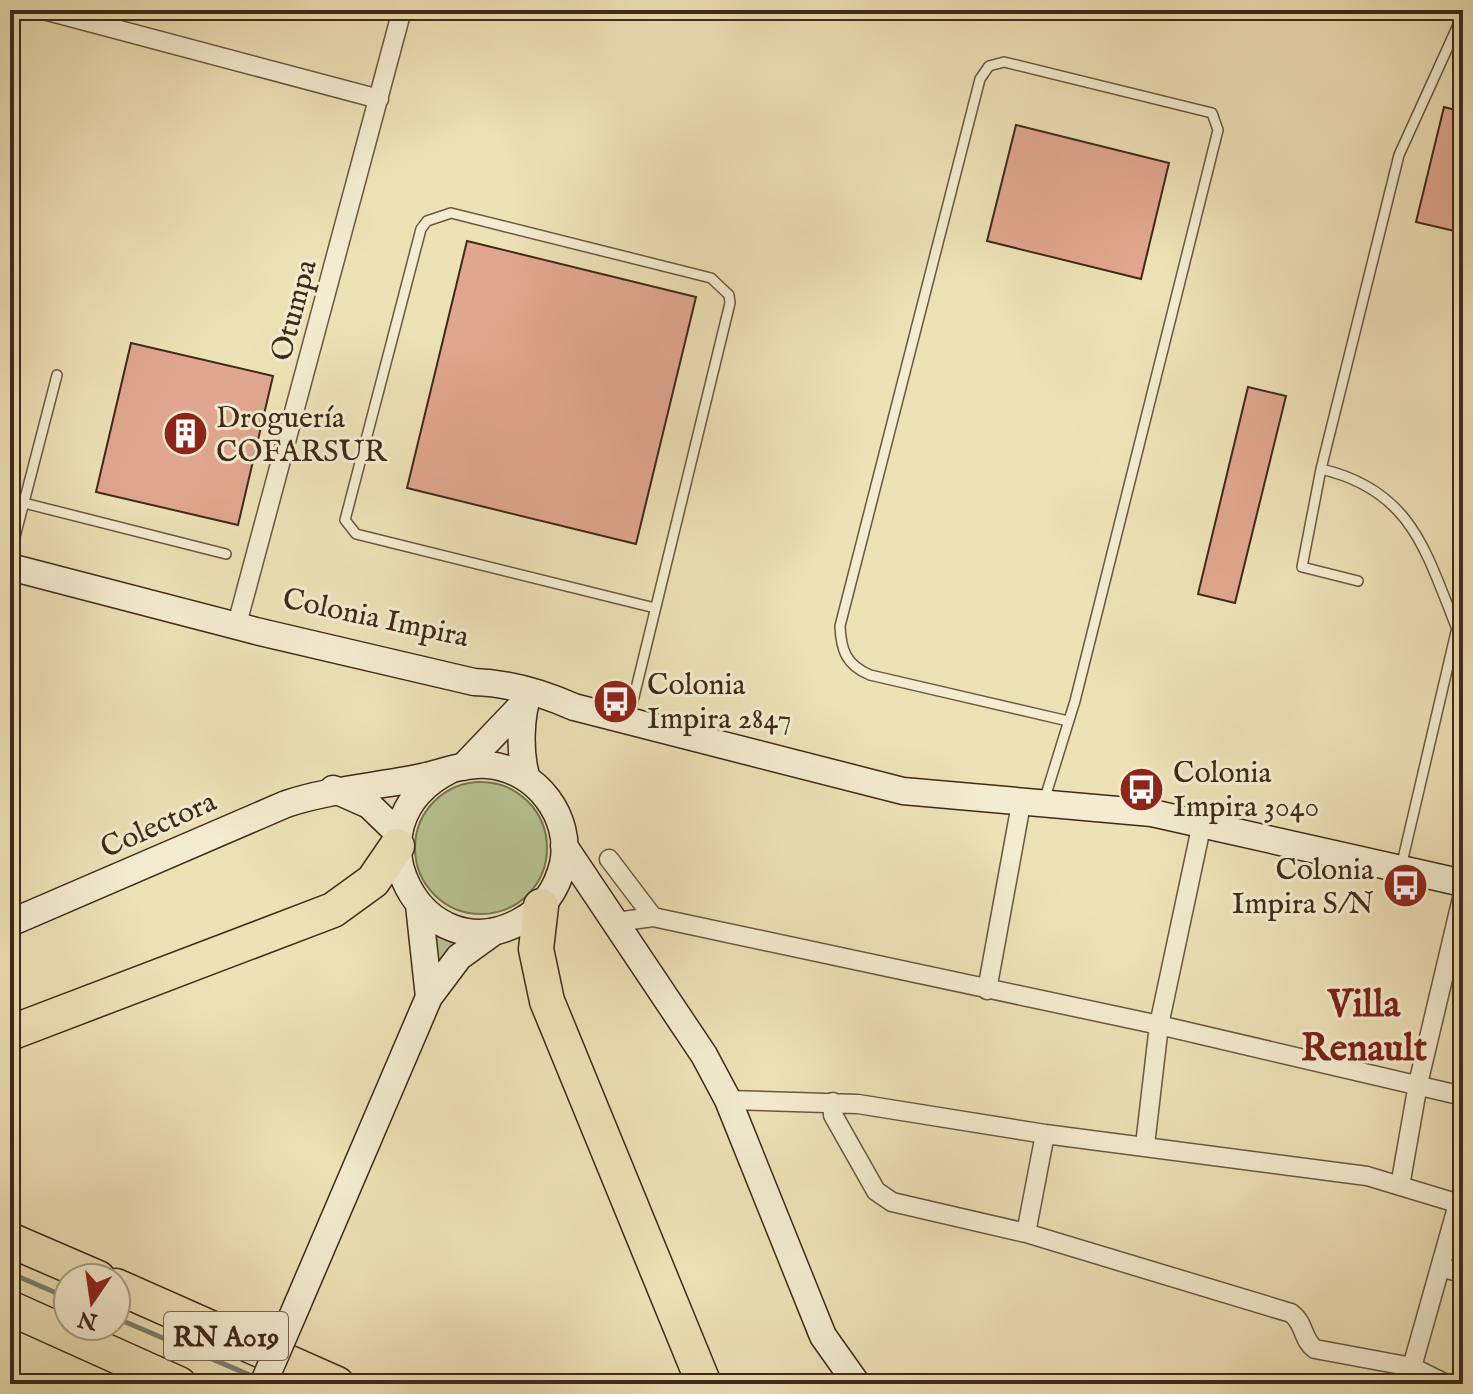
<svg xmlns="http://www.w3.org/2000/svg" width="1473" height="1394" font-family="'IM FELL English',serif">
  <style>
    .green { fill: #b6c390; stroke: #7a7654; stroke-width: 2 }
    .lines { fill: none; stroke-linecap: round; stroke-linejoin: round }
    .stream { stroke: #758272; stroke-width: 5 }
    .building { fill: #e1a68f; stroke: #3f2918; stroke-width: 2 }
    .lane-casing { stroke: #6a5740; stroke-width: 12 }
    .street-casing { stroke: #6a5740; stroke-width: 21 }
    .secondary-casing { stroke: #3f2918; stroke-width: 29 }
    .highway-casing { stroke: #3f2918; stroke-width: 37 }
    .lane { stroke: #f3ecd0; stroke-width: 9 }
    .street { stroke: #f3ecd0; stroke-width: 18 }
    .secondary { stroke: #f3ecd0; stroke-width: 26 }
    .highway { stroke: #ede1b6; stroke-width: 34 }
    .secondary-bridge-casing { stroke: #3f2918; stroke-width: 29; stroke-linecap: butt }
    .secondary-bridge { stroke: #f3ecd0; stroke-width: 26 }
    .labels { text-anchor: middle; stroke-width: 6; stroke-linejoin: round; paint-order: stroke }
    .shield { fill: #f3ecd0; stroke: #75644f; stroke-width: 2 }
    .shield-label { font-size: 28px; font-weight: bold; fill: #3f2918 }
    .street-label { font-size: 30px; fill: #3f2918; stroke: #f3ecd0 }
    .poi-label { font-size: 30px; fill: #3f2918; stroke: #f3ecd0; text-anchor: start }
    .district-label { font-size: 38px; font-weight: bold; fill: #7a1f14; stroke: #f3ecd0 }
  </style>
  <rect width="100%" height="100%" fill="#ede1b6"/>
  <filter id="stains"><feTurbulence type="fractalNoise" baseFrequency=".0025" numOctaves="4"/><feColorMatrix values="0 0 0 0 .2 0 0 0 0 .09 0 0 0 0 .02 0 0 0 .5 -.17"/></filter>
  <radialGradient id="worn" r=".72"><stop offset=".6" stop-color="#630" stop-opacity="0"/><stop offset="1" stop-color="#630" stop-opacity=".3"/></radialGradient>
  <path class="green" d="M415 848a66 66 0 1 1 132 0a66 66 0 1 1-132 0Z
    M 431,934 L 460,945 L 437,973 Z"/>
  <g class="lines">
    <path class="stream" d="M 10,1273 L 68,1298
      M 116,1318 L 259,1379"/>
  </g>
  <path class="building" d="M 1444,107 L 1463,112 L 1463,233 L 1416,222 Z
    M 1016,125 L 1169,163 L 1141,279 L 987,241 Z
    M 467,241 L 696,297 L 636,544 L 407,488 Z
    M 131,343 L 273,376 L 238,525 L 96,492 Z
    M 1248,387 L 1286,396 L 1235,603 L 1198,594 Z"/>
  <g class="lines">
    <defs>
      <path id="lane" d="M 1321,469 C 1412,490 1426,552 1457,629
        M 24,503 L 226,554
        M 10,556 L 57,375
        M 1358,581 L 1302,567 L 1321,469 L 1399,155 L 1463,14
        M 632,705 L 730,303 L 729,295 L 711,278 L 451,213 L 427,221 L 421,229 L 345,520 L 356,534 L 655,608
        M 1044,801 L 1075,701 L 1218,130 L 1212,113 L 1004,62 L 989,66 L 980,79 L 840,626 C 841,650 846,665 870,675 L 1068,721
        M 1401,867 L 1463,602"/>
      <path id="street" d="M 44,10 L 379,99
        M 237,624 L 402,10
        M 609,859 L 653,917
        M 616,922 L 653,917 L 1159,1025 L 1463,1096
        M 987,990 L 1021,804
        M 728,1100 L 858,1104 L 1045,1134 L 1367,1176 L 1463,1205
        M 833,1102 L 833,1115 L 876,1191 L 892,1202 L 1026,1233 L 1291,1313 C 1305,1323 1302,1340 1315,1349 L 1412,1367 L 1446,1384
        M 1145,1145 L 1159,1025 L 1202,823
        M 1400,1186 L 1418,1084 L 1463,894
        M 1026,1233 L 1045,1134
        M 1443,1268 L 1463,1273
        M 1412,1367 L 1458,1204"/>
      <path id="secondary" d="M 10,567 L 256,631 L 474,682 C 510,683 542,693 574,707 L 903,791 L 1152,813 L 1463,883
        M 463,767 L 524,703
        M 527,779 C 519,754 520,716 529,691
        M 333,789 L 369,805 L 398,833
        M 564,846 L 704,1055 L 728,1100 L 823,1336 L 857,1384
        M 419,905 L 429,997
        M 10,923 L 286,804 C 331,789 376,787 422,777 C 444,772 466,763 488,765 C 536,769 573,817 563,864 C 557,889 543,909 521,921 C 424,976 340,825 450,770
        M 298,1303 L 429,997 L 459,957 L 495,931"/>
      <path id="highway" d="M 541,906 L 536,949 L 547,1001 L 704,1384
        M 10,1033 L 333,910 L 373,881 L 397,846
        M 10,1240 L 98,1278
        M 116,1286 L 337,1384
        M 10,1308 L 179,1384"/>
    </defs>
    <use href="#lane" class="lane-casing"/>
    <use href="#street" class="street-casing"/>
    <use href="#secondary" class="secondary-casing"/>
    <use href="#highway" class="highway-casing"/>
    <use href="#lane" class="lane"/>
    <use href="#street" class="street"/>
    <use href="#secondary" class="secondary"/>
    <use href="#highway" class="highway"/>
    <defs>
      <path id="secondary-bridge" d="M 263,1384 L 298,1303"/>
    </defs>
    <use href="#secondary-bridge" class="secondary-bridge-casing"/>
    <use href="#secondary-bridge" class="secondary-bridge"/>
  </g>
  <defs>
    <symbol id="building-disc" viewBox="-11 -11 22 22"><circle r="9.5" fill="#8f2418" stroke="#f3ecd0"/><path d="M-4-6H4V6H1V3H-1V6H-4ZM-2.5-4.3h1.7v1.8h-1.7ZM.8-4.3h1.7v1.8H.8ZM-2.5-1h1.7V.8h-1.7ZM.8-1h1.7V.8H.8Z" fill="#fff"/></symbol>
    <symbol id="bus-disc" viewBox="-11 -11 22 22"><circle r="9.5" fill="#8f2418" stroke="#f3ecd0"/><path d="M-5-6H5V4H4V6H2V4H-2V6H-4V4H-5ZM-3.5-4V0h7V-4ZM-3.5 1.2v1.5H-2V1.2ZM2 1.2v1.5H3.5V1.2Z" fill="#fff"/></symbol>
  </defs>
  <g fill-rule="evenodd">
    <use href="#building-disc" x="160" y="408" width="51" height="51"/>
    <use href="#bus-disc" x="590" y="676" width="51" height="51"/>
    <use href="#bus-disc" x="1116" y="764" width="51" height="51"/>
    <use href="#bus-disc" x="1380" y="860" width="51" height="51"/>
  </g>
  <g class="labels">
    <rect class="shield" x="164" y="1312" width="124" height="48" rx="6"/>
    <g class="shield-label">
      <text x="226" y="1346">RN A019</text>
    </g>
    <g class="street-label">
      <text transform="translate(293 310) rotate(-75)" y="10">Otumpa</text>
      <text transform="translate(376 617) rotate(12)" y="10">Colonia Impira</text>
      <text transform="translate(158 824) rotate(-24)" y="10">Colectora</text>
    </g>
    <g class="poi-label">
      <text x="216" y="427">Droguería<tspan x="216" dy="34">COFARSUR</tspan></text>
      <text x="647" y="694">Colonia<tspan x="647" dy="34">Impira 2847</tspan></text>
      <text x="1173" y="782">Colonia<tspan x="1173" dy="34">Impira 3040</tspan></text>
      <text x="1374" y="879" text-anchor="end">Colonia<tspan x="1374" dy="34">Impira S/N</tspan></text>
    </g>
    <g class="district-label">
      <text x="1364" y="1016">Villa<tspan x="1364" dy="44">Renault</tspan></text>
    </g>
  </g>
  <rect width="1473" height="1394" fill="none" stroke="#ede1b6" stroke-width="40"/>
  <rect x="12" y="12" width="1449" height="1370" fill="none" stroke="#3f2918" stroke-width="4"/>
  <rect x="20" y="20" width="1433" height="1354" fill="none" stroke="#3f2918" stroke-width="2"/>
  <g transform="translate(92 1302) rotate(193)"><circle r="38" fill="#f3ecd0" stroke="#ab9e86" stroke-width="2"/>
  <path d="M0-6L14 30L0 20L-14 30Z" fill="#8f2418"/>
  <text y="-12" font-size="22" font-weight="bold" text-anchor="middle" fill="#3f2918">N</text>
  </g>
  <rect width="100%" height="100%" filter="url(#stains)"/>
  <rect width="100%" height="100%" fill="url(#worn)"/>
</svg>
